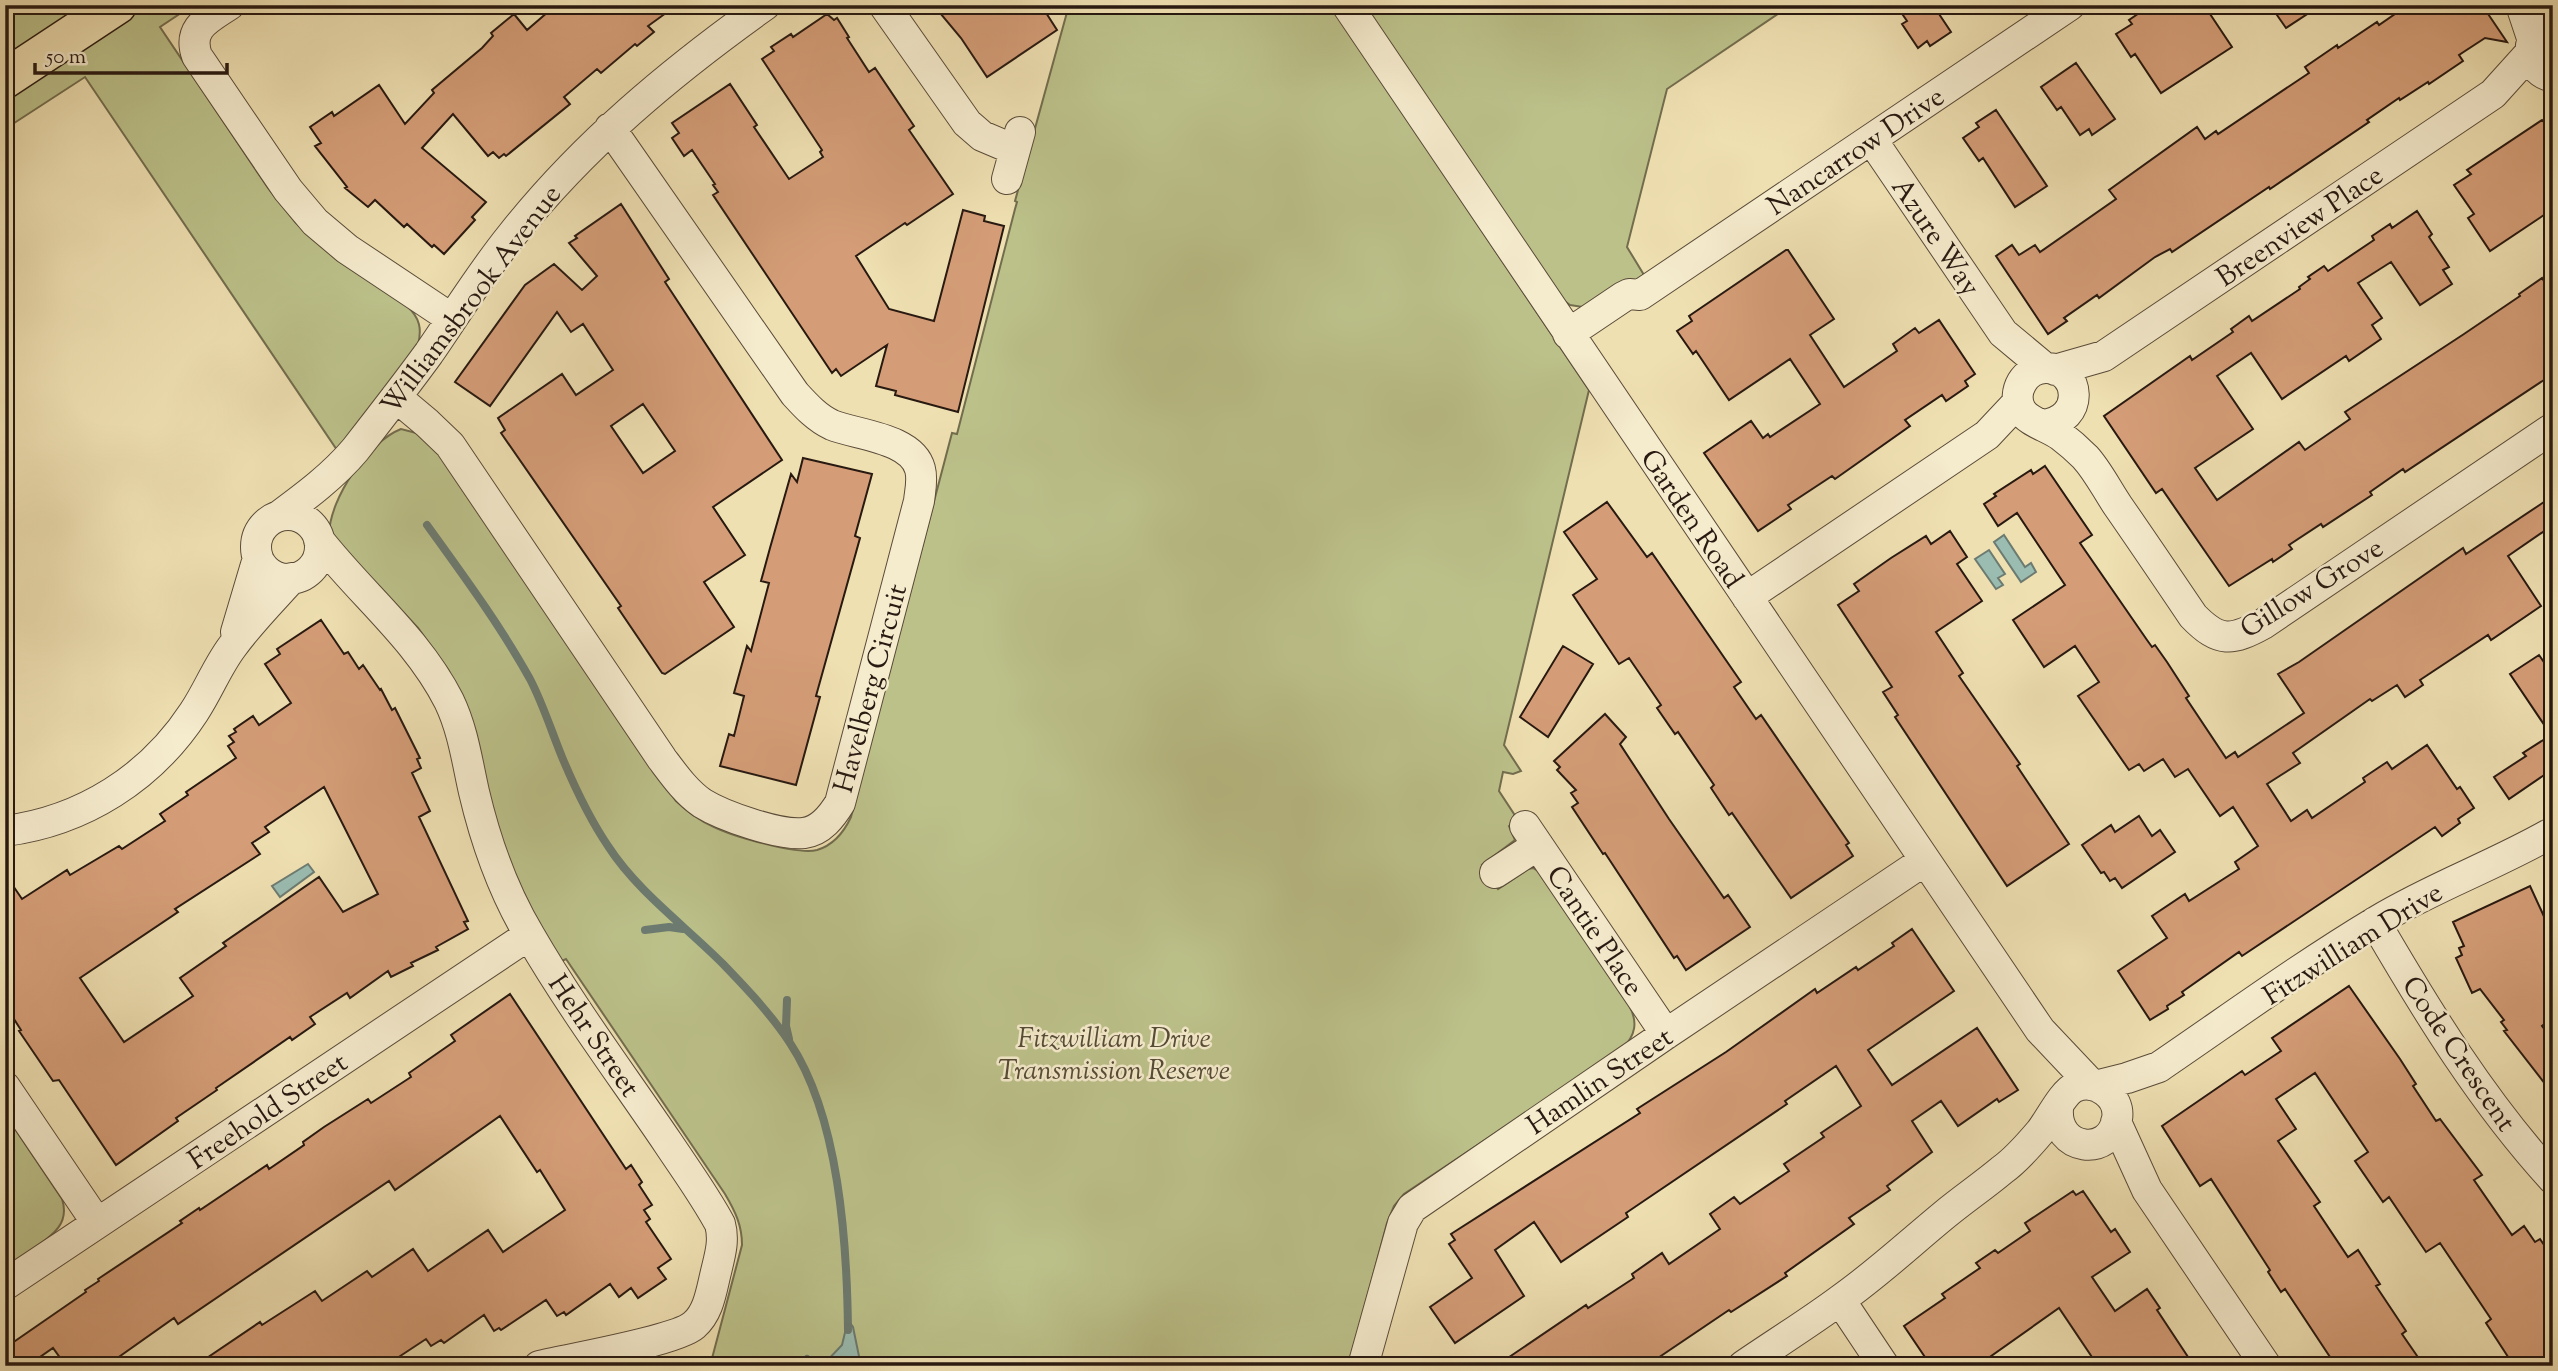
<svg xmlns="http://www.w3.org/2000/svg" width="2558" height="1371" font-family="'Sorts Mill Goudy',serif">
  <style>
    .green { fill: #bcc18a; stroke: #726d4e; stroke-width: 2 }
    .water { fill: #9abcb1; stroke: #6c7b71; stroke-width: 2 }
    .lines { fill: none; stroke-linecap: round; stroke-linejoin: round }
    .stream { stroke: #6c7b71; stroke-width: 8 }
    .building { fill: #d49d77; stroke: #281911; stroke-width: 2; fill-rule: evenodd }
    .minor-casing { stroke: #5a4b39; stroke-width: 32 }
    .major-casing { stroke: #281911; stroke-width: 41 }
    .minor { stroke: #f5ebcd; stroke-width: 30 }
    .major { stroke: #efe0b2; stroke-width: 38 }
    .labels { text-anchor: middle; stroke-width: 5; stroke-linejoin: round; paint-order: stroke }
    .street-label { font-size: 28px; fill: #281911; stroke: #f5ebcd }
    .park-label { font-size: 28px; font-style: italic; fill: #544b35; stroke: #f5ebcd }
  </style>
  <rect width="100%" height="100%" fill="#efe0b2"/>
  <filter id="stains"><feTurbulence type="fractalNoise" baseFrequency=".00286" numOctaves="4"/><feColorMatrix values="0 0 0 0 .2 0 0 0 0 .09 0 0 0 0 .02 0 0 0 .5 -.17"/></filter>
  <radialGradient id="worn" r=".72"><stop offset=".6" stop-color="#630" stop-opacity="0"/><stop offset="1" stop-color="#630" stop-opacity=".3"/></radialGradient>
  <path class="green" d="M 5,5 L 96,5 L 5,64 Z
    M 142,5 L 193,5 L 160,27 L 268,188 L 296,223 L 337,260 L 407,306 C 420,318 422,329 418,345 L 337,450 L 85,77 L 5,129 L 5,95 Z
    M 1069,5 L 1330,5 L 1589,390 L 1504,745 L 1521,771 L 1513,774 L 1503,772 L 1499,791 L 1518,820 L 1509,826 L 1515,840 L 1482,865 L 1498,889 L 1528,869 L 1533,868 L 1538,871 L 1629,1005 C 1638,1022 1636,1035 1622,1049 L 1404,1194 L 1394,1206 L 1387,1223 L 1349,1366 L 710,1366 L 742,1245 C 742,1225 735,1211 725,1194 L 566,959 L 562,961 L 536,920 L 504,850 L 449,671 L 418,628 L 329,534 C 330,498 368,442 401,429 L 420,434 L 442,457 L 676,801 C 687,811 698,820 712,826 C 732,836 796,855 817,850 C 834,845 844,832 851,817 L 952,433 L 957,434 L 1015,209 L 1017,202 L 1015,201 Z
    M 1364,5 L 1791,5 L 1667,89 L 1627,247 L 1644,275 L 1589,308 L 1570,305 L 1562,299 Z
    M 5,1114 L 62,1199 C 70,1223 53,1235 35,1248 C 25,1255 17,1262 5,1265 Z"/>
  <path class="water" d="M 2004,535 L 2025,567 L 2031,563 L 2036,572 L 2021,582 L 1994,542 Z
    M 1989,550 L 2005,574 L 1998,578 L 2003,585 L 1996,589 L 1975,559 Z
    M 308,864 L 314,872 L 280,897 L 272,886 Z
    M 848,1320 L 853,1327 L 861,1366 L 822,1366 L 842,1345 Z"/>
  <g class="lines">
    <path class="stream" d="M 427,525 C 463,575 500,625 530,679 C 543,704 551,730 562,757 C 575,788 589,818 608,846 C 637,891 684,925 722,963 C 746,988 771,1014 790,1043 C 839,1117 847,1242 848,1330
      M 645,930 L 669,927 L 683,929
      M 787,1000 L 786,1026 L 789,1039
      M 807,1359 L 814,1366"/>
  </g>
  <path class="building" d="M 556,5 L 677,5 L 648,26 L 654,32 L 637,46 L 635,44 L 601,73 L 597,69 L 564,97 L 570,104 L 506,156 L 504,154 L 499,158 L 493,152 L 488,156 L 453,114 L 422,148 L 486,202 L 472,217 L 475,220 L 444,254 L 434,245 L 432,247 L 407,224 L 404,227 L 375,200 L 368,207 L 345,188 L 347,187 L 315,146 L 321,143 L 310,127 L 332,112 L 334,116 L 379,85 L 405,124 L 434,93 L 432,90 L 482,48 L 493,36 L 491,33 L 514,14 L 527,30 Z
    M 951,5 L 1041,5 L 1057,30 L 987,77 L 961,38 L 940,13 Z
    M 1896,5 L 1933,5 L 1951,32 L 1930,46 L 1927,41 L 1918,48 L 1902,24 L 1907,21 Z
    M 2151,5 L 2204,5 L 2232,47 L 2161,93 L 2135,54 L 2131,57 L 2116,34 L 2132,24 L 2129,20 Z
    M 2270,5 L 2321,5 L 2286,28 Z
    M 2408,5 L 2482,5 L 2507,42 L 2485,38 L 2459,55 L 2463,61 L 2429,84 L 2428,82 L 2400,100 L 2399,98 L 2367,120 L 2369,122 L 2270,189 L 2269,187 L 2172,252 L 2170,249 L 2155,257 L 2099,298 L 2097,295 L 2064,318 L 2067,321 L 2048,334 L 1996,256 L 2012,245 L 2019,255 L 2035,245 L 2040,252 L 2116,199 L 2109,190 L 2197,127 L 2205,139 L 2216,131 L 2218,134 L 2309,73 L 2305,67 L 2337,45 L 2338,48 L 2377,22 L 2379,25 Z
    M 827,14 L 834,20 L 837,18 L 849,37 L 847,38 L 869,72 L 875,68 L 914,126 L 909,130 L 953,194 L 907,225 L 905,223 L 856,256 L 889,309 L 934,321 L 963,210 L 985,216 L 984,221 L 1004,226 L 958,412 L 895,395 L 896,391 L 876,386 L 887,345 L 841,376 L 836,369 L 832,373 L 713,195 L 718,192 L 713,185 L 715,184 L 692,150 L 684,156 L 672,138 L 679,133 L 672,123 L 730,84 L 757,125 L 754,127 L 789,179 L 823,157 L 820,152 L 822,150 L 762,59 L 774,51 L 771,47 L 791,34 L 793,37 Z
    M 2076,63 L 2115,119 L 2092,135 L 2089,129 L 2080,135 L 2061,107 L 2057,110 L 2041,87 Z
    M 1996,110 L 2047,186 L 2015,207 L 1983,158 L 1979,161 L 1963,138 L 1979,127 L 1976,123 Z
    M 2553,117 L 2553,209 L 2490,251 L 2468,218 L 2474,214 L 2454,185 L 2471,174 L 2467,170 L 2542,120 L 2545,123 Z
    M 621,204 L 669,279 L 665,282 L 782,460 L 713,507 L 745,555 L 704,582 L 734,627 L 665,674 L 662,673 L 618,608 L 621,606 L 501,433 L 505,430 L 498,418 L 562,374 L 576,395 L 613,370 L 583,324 L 571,332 L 557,312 L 490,406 L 455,382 L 525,285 L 554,264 L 582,290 L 597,276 L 569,243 L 577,238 L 575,236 ZM 643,404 L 675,451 L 643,473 L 611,426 Z
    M 2417,211 L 2432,234 L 2429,237 L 2449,267 L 2443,270 L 2452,284 L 2420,305 L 2391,262 L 2358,283 L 2382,318 L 2372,325 L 2381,339 L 2349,361 L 2346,356 L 2282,399 L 2251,353 L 2217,376 L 2253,429 L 2195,468 L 2217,500 L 2299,442 L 2305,450 L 2350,419 L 2345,412 L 2464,334 L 2520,296 L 2519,294 L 2542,278 L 2553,295 L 2553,374 L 2405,472 L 2403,469 L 2370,492 L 2372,495 L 2323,527 L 2321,524 L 2289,545 L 2292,549 L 2273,562 L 2272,559 L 2229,586 L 2162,489 L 2156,493 L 2104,416 L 2190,356 L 2192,360 L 2233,332 L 2231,329 L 2249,316 L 2252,321 L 2300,289 L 2299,287 L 2310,279 L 2308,277 L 2324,266 L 2328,271 L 2374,240 L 2372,236 L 2390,224 L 2392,228 Z
    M 1786,250 L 1788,250 L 1834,319 L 1810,335 L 1844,387 L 1897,351 L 1893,344 L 1915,328 L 1919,333 L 1939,320 L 1975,374 L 1965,381 L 1968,386 L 1946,401 L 1942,395 L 1905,420 L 1910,426 L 1835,479 L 1832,476 L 1788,505 L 1791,509 L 1758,531 L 1704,453 L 1751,421 L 1763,438 L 1768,434 L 1770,437 L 1820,404 L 1790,359 L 1729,400 L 1696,351 L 1693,354 L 1677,331 L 1692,321 L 1689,316 Z
    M 803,458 L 872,474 L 855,536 L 860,538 L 816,696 L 820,697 L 796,785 L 720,766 L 729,734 L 734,736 L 744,696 L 734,693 L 747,646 L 751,651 L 769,583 L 761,581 L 770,548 L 791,474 L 797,482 Z
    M 2045,466 L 2092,535 L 2080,543 L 2147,640 L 2152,647 L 2155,645 L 2167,662 L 2189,696 L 2186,698 L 2226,758 L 2235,752 L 2238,757 L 2304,713 L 2278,674 L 2299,662 L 2463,548 L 2466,554 L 2553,496 L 2553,525 L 2508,556 L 2541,606 L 2491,640 L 2488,635 L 2420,680 L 2423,685 L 2405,697 L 2397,685 L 2372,701 L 2370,699 L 2293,753 L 2300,763 L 2267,784 L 2291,821 L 2307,810 L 2312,818 L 2365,782 L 2363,778 L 2387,762 L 2392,769 L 2427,745 L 2457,789 L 2460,787 L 2474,808 L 2458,819 L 2460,823 L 2442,836 L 2435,827 L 2242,956 L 2239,952 L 2182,992 L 2184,995 L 2167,1006 L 2168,1009 L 2150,1020 L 2118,971 L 2167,938 L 2152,916 L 2185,894 L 2189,901 L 2239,869 L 2235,862 L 2258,846 L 2233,807 L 2220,816 L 2188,769 L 2175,777 L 2163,759 L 2144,771 L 2139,764 L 2129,770 L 2078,696 L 2099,682 L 2075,646 L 2044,667 L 2013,620 L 2065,585 L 2017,513 L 1998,526 L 1984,504 L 1996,496 L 1994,494 L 2031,470 L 2033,474 Z
    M 1607,502 L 1647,557 L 1652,553 L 1741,682 L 1734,687 L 1756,719 L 1761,715 L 1849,843 L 1846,845 L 1853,856 L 1791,898 L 1732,813 L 1729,815 L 1711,788 L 1714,785 L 1678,732 L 1675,734 L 1657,708 L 1661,705 L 1629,658 L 1619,664 L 1573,595 L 1597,579 L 1564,532 Z
    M 1950,531 L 1967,557 L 1957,564 L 1982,601 L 1936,632 L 1963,673 L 1959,676 L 2020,764 L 2017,766 L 2069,844 L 2007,886 L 1895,717 L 1898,715 L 1883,692 L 1892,687 L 1838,605 L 1859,591 L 1854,584 L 1891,558 L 1926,536 L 1931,544 Z
    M 321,620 L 344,654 L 348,652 L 359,669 L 363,665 L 380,690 L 381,689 L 392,710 L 395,708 L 420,758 L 417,759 L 421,768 L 412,773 L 430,811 L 419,817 L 468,921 L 464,922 L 468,929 L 436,947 L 438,950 L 411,963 L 413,966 L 391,977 L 388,971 L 350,998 L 347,993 L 310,1017 L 315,1024 L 292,1040 L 290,1037 L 216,1088 L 217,1090 L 176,1118 L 178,1121 L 116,1165 L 59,1080 L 53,1081 L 19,1031 L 21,1030 L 5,1005 L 5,874 L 22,899 L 67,870 L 70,875 L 119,846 L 122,849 L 165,821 L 160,814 L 188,795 L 186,792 L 236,758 L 228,746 L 234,742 L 229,736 L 236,732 L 234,729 L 253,716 L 259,725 L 291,703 L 265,664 L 280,654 L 277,649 ZM 324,787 L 378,894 L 343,912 L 319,877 L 223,943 L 226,946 L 180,978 L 193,996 L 124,1042 L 80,978 L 178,912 L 175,909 L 260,854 L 252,843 L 269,832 L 265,827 Z
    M 1563,646 L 1593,664 L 1548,737 L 1520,717 Z
    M 2539,655 L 2553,675 L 2553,769 L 2509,799 L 2494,777 L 2526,756 L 2523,753 L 2551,735 L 2510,674 Z
    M 1605,714 L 1626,737 L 1620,744 L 1669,819 L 1724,898 L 1728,895 L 1750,927 L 1686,970 L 1677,956 L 1674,958 L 1605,853 L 1603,854 L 1572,807 L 1578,803 L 1571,793 L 1576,790 L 1557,770 L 1560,767 L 1554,761 Z
    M 2139,816 L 2152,836 L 2160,830 L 2175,852 L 2122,888 L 2115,878 L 2110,881 L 2104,872 L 2101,873 L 2082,845 L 2111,825 L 2115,832 Z
    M 2530,886 L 2553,936 L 2553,1017 L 2542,1026 L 2553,1041 L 2553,1094 L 2504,1031 L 2507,1030 L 2501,1022 L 2504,1020 L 2480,989 L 2472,993 L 2456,958 L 2462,955 L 2459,948 L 2464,946 L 2453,922 Z
    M 1912,929 L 1954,991 L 1868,1050 L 1892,1085 L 1977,1028 L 2018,1090 L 1999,1102 L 1997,1099 L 1958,1126 L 1941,1101 L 1912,1121 L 1932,1152 L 1887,1186 L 1890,1190 L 1849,1218 L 1854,1224 L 1785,1273 L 1787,1276 L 1731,1312 L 1729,1310 L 1646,1366 L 1496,1366 L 1586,1305 L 1588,1308 L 1634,1278 L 1632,1274 L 1662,1253 L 1669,1264 L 1720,1229 L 1710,1214 L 1734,1197 L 1740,1204 L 1789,1171 L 1784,1164 L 1824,1137 L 1821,1133 L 1861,1106 L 1836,1066 L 1785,1101 L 1787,1104 L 1626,1213 L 1628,1217 L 1561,1262 L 1534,1222 L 1495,1250 L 1524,1296 L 1455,1343 L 1430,1307 L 1472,1278 L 1449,1244 L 1455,1240 L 1451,1234 L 1640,1113 L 1637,1109 L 1726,1052 L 1815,989 L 1817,993 L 1856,967 L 1858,970 L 1894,946 L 1892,943 Z
    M 2349,986 L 2400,1059 L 2416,1084 L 2413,1086 L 2436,1121 L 2440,1119 L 2482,1175 L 2474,1180 L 2512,1235 L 2524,1226 L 2535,1242 L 2540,1239 L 2553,1258 L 2553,1366 L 2514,1366 L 2486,1323 L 2491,1319 L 2440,1243 L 2426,1252 L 2389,1197 L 2383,1202 L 2355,1161 L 2368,1152 L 2315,1073 L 2276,1099 L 2296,1129 L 2278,1141 L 2320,1202 L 2314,1206 L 2348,1257 L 2358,1250 L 2380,1284 L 2376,1286 L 2406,1331 L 2402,1334 L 2424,1366 L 2336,1366 L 2285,1289 L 2281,1292 L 2268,1272 L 2270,1270 L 2211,1179 L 2200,1186 L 2162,1126 L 2242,1071 L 2245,1075 L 2281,1051 L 2272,1038 Z
    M 510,994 L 626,1169 L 631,1165 L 642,1182 L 639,1185 L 652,1205 L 644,1210 L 650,1219 L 646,1222 L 671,1259 L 658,1268 L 666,1279 L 638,1298 L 631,1288 L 619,1297 L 610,1284 L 566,1315 L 564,1312 L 557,1316 L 546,1300 L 501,1330 L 499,1328 L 494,1331 L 484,1315 L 444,1343 L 441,1340 L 431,1346 L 426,1339 L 385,1366 L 195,1366 L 260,1322 L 262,1325 L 315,1291 L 322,1301 L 367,1271 L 372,1277 L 413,1249 L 428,1271 L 488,1230 L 503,1252 L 565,1210 L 540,1170 L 537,1172 L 500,1116 L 395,1190 L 389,1181 L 178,1324 L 174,1318 L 106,1366 L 66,1366 L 53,1348 L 27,1366 L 5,1366 L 5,1348 L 86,1292 L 85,1290 L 99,1281 L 98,1279 L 182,1223 L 180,1221 L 199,1208 L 200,1210 L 267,1165 L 269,1169 L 304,1145 L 303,1142 L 324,1127 L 368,1099 L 371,1103 L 411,1077 L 409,1073 L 455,1041 L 451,1035 Z
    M 2073,1191 L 2076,1195 L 2083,1191 L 2111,1232 L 2115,1229 L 2130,1252 L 2092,1277 L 2115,1311 L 2147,1289 L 2160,1308 L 2157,1310 L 2194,1366 L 2098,1366 L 2059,1308 L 1977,1366 L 1931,1366 L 1904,1326 L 1945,1298 L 1942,1294 L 1980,1268 L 1976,1263 L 1995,1250 L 1998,1253 L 2030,1231 L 2025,1223 Z"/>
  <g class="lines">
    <defs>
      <path id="minor" d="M 229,5 C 208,19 187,28 197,56 L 288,190 L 315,222 L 347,249 L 452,319
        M 884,5 L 967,123 L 982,136 L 1015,150
        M 1347,5 L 2040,1030 L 2092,1085
        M 2521,5 L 2532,38
        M 2553,22 C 2524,31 2522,70 2553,77
        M 1872,140 L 2003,333 L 2045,368
        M 1007,179 L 1020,132
        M 1568,334 L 1623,297 L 1629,294 L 1640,295 L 2070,5
        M 2055,370 L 2104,356 L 2493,94 L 2530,53
        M 396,397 L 427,423 L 450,445 L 662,759 C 674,775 686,792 702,803 C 723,816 780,836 804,833 C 821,831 832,816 840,803 L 919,501 C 920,491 923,480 920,469 C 912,438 857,435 832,425 C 817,418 806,406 795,394 L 610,128
        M 2043,425 C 2086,420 2081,368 2046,368 C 2025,368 2011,392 2021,410 C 2028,422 2049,427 2061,436 C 2069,442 2078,450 2085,457 C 2098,471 2107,490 2118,506 C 2143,542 2168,579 2193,616 C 2219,643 2232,641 2263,624 L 2553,428
        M256 547a32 32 0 1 1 64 0a32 32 0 1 1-64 0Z
        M 279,516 C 306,496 333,476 355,450 C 380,418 405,386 429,353 C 456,314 481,273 511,236 C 583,145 671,72 765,5
        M 319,540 C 362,595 417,638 449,701 C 463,730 467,761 474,792 C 486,843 503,891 530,936 C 571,1007 622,1075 668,1143 C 686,1170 705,1196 720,1224 C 725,1242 719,1258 715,1276 C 711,1293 708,1313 694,1325 C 676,1341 569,1359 539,1366
        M 1747,597 L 1987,435 L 2018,402
        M 236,632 L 258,558
        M 1525,826 L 1666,1034
        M 5,831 C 83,821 151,778 194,712 C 208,691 217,667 232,647 C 250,622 271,601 292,578
        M 1495,873 L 1538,845
        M 2375,922 C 2428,1013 2482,1101 2553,1179
        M 2095,1086 L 2127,1078 L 2159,1067 C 2231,1018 2302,966 2377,921 C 2433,887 2496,865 2553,832
        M 5,1087 L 97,1223
        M 2116,1122 L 2147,1190 L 2266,1366
        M 5,1285 L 529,935
        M 1840,1300 L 1884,1366
        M 1363,1366 L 1403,1223 L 1412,1208 L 1666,1034 L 1924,861
        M 1743,1366 C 1775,1344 1809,1323 1840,1300 C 1877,1274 1909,1244 1943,1216 C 1962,1200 1983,1186 2002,1170 C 2016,1160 2029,1145 2040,1132 C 2049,1121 2063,1092 2075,1087 C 2096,1078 2121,1097 2117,1119 C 2110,1158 2055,1151 2058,1109"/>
      <path id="major" d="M 5,79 L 117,5"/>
    </defs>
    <use href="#minor" class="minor-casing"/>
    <use href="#major" class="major-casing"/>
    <use href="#minor" class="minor"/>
    <use href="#major" class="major"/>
  </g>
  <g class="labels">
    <g class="street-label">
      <text transform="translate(1855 150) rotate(-34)" y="10">Nancarrow Drive</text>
      <text transform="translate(2299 225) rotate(-34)" y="10">Breenview Place</text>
      <text transform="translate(1937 236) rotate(56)" y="10">Azure Way</text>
      <text transform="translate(470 299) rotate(-53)" y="10">Williamsbrook Avenue</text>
      <text transform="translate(1693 518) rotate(56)" y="10">Garden Road</text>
      <text transform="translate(2311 587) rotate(-32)" y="10">Gillow Grove</text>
      <text transform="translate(869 688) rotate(-75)" y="10">Havelberg Circuit</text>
      <text transform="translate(1596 930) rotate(56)" y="10">Cantie Place</text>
      <text transform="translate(2352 943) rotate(-32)" y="10">Fitzwilliam Drive</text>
      <text transform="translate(595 1035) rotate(56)" y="10">Hehr Street</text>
      <text transform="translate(2460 1053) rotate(56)" y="10">Code Crescent</text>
      <text transform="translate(1599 1080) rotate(-34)" y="10">Hamlin Street</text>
      <text transform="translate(267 1110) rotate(-34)" y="10">Freehold Street</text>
    </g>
    <g class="park-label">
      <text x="1114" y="1047">Fitzwilliam Drive<tspan x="1114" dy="32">Transmission Reserve</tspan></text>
    </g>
  </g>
  <rect width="2558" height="1371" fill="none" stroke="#efe0b2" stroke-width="28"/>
  <rect x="7" y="7" width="2544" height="1357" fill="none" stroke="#281911" stroke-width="3.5"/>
  <rect x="14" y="14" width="2530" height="1343" fill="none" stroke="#281911" stroke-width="2"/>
  <path d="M35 63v10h192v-10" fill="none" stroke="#281911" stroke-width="3.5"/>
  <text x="46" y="63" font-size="21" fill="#281911" stroke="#f5ebcd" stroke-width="5" paint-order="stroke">50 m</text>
  <rect width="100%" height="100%" filter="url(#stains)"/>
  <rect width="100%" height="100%" fill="url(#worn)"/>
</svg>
